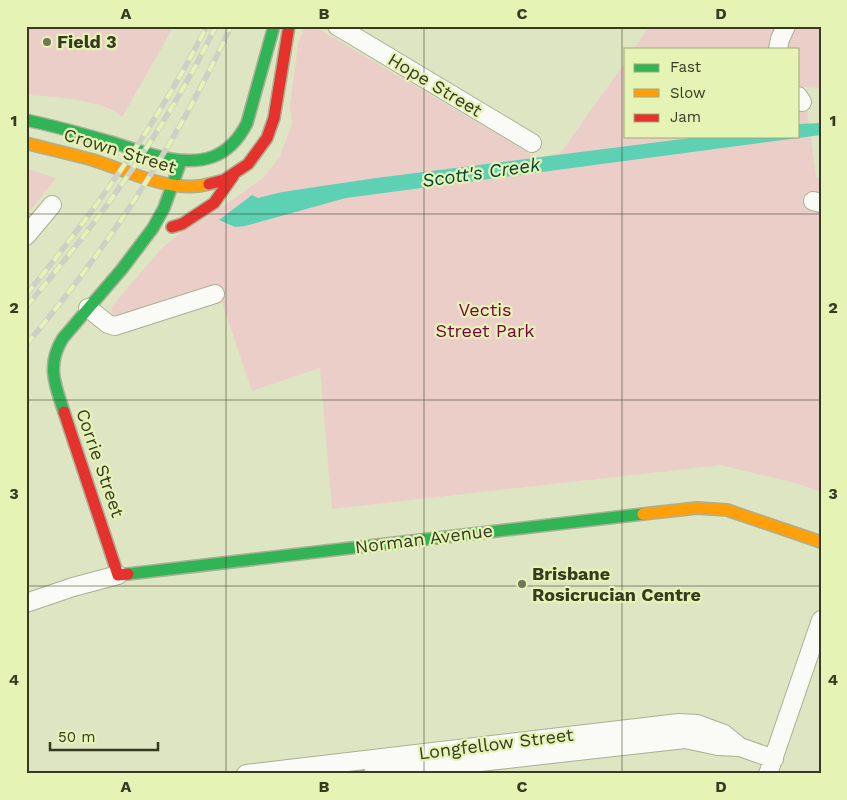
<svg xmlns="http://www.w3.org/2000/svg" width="847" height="800" font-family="'Work Sans',sans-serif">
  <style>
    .green { fill: #eccec9 }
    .water { fill: #5ed1b4 }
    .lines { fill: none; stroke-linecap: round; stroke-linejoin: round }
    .street-casing { stroke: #aab095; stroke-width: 20 }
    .fast-casing { stroke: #aab095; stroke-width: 14 }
    .slow-casing { stroke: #aab095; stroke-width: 14 }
    .jam-casing { stroke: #aab095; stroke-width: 14 }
    .street { stroke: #fafbf6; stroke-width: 18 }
    .fast { stroke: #30b455; stroke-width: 11 }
    .slow { stroke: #ff9f0a; stroke-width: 11 }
    .jam { stroke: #e5322d; stroke-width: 11 }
    .rail-casing { stroke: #ced0c6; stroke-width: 5.5 }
    .rail { stroke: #e5f3b4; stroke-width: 4; stroke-dasharray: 11; stroke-linecap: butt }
    .grid { fill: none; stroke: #353a21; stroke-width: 1; stroke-opacity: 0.55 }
    .poi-dot { fill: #707659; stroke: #e5f3b4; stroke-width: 2 }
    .labels { text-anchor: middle; stroke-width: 4.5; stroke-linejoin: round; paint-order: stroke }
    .poi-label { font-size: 18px; font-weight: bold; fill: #353a21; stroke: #e5f3b4; text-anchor: start }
    .street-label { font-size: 18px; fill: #353a21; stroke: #e5f3b4 }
    .park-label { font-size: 18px; fill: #800044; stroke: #e5f3b4 }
    .water-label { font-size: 19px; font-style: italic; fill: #01453b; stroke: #e5f3b4 }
    .neatline { fill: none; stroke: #353a21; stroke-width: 2 }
    .grid-label { font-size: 16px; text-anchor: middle; font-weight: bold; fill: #353a21 }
  </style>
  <rect width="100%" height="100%" fill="#dde5c2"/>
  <path class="green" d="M 26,26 L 174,26 L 122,117 C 106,100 50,96 26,95 Z
    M 650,26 L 821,26 L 821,88 L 804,87 L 816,177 L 821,178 L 821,492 L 799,484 L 721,465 L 332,509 L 320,368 L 252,391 L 216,285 L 123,317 L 118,317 L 113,315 L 111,309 L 113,305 L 162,248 L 182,232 L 225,205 L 264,177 L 280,156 L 292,124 L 290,105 L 299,39 L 304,29 L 315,27 L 537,158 L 561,152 L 626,61 L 626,136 L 798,136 L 798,49 L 634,49 Z
    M 26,168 L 56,178 L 26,216 Z"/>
  <path class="water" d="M 821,123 L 821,135 L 346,198 L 245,226 L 235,227 L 219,220 L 252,195 L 258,198 L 282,192 L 376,178 L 706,136 L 798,136 L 798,124 Z"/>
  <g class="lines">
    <defs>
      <path id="street" d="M 337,26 L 532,143
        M 778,49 L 780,39 L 786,26
        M 798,96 L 802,102
        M 813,201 L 821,203
        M 26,236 L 52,205
        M 88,308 L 108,324 L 115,326 L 215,294
        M 26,603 L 73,587 L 118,575
        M 246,774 L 679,723 L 697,724 L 724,734 L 740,747
        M 373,774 L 685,739 L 718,746 L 740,747 L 774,759
        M 768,774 L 821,620"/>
      <path id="fast" d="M 26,120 C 55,126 83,134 111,142 C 142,151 180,168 212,157 C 229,151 239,139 247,123 L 274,26
        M 64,412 C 55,385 46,365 63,338 L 122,269 L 153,228 L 164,208 L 181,161
        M 128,574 L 643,514"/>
      <path id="slow" d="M 26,143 C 48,149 71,154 93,160 C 128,171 173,194 209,184
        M 643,514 L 697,508 L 727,510 L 821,542"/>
      <path id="jam" d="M 209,184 L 224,180 L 248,164 L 267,138 L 274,118 L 289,26
        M 172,227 L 182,224 L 214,203 L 233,176
        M 64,412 L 118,575 L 128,574"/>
    </defs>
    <use href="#street" class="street-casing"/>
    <use href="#fast" class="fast-casing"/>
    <use href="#slow" class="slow-casing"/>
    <use href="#jam" class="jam-casing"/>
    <use href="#street" class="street"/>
    <use href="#fast" class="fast"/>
    <use href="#slow" class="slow"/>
    <use href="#jam" class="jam"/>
    <defs>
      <path id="rail" d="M 26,295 C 96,210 157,124 207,26
        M 26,307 C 100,220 166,129 216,26
        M 26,345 C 108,248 178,141 231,26"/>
    </defs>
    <use href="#rail" class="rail-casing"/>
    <use href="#rail" class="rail"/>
  </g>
  <path class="grid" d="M 226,26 L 226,774M 424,26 L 424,774M 622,26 L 622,774M 26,214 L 821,214M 26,400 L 821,400M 26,586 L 821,586"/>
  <g class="poi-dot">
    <circle cx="47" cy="42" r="5"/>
    <circle cx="522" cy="584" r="5"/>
  </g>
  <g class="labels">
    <g class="poi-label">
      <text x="57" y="48">Field 3</text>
      <text x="532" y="580">Brisbane<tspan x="532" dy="21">Rosicrucian Centre</tspan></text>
    </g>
    <g class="street-label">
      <text transform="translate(435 85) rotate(31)" y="6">Hope Street</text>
      <text transform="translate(120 151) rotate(17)" y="6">Crown Street</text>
      <text transform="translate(100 463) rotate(71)" y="6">Corrie Street</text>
      <text transform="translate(424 539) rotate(-7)" y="6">Norman Avenue</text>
      <text transform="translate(496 744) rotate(-7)" y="6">Longfellow Street</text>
    </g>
    <g class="park-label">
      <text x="485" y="316">Vectis<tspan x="485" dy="21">Street Park</tspan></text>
    </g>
    <g class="water-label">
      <text transform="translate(481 172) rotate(-8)" y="7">Scott's Creek</text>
    </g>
  </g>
  <rect width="847" height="800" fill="none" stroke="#e5f3b4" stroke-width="55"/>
  <rect x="624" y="48" width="175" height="90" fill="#e5f3b4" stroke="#9fa979"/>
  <rect x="634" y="64" width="25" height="8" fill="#30b455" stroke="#9fa979"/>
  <text x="670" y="72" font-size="15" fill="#353a21">Fast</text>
  <rect x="634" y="89" width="25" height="8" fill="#ff9f0a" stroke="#9fa979"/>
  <text x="670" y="98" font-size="15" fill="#353a21">Slow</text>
  <rect x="634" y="114" width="25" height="8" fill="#e5322d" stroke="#9fa979"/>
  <text x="670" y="122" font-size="15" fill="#353a21">Jam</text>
  <path d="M50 742v8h108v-8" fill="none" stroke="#353a21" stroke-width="2.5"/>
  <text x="58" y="742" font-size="15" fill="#353a21" stroke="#e5f3b4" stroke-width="4" paint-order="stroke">50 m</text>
  <rect x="28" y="28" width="792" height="744" class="neatline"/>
  <g class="grid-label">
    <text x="126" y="19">A</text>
    <text x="324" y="19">B</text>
    <text x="522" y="19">C</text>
    <text x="721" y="19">D</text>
    <text x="14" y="126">1</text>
    <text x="833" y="126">1</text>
    <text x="14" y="313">2</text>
    <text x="833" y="313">2</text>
    <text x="14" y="499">3</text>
    <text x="833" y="499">3</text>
    <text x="14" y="685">4</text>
    <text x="833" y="685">4</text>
    <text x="126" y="792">A</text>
    <text x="324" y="792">B</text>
    <text x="522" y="792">C</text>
    <text x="721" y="792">D</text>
  </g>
</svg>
